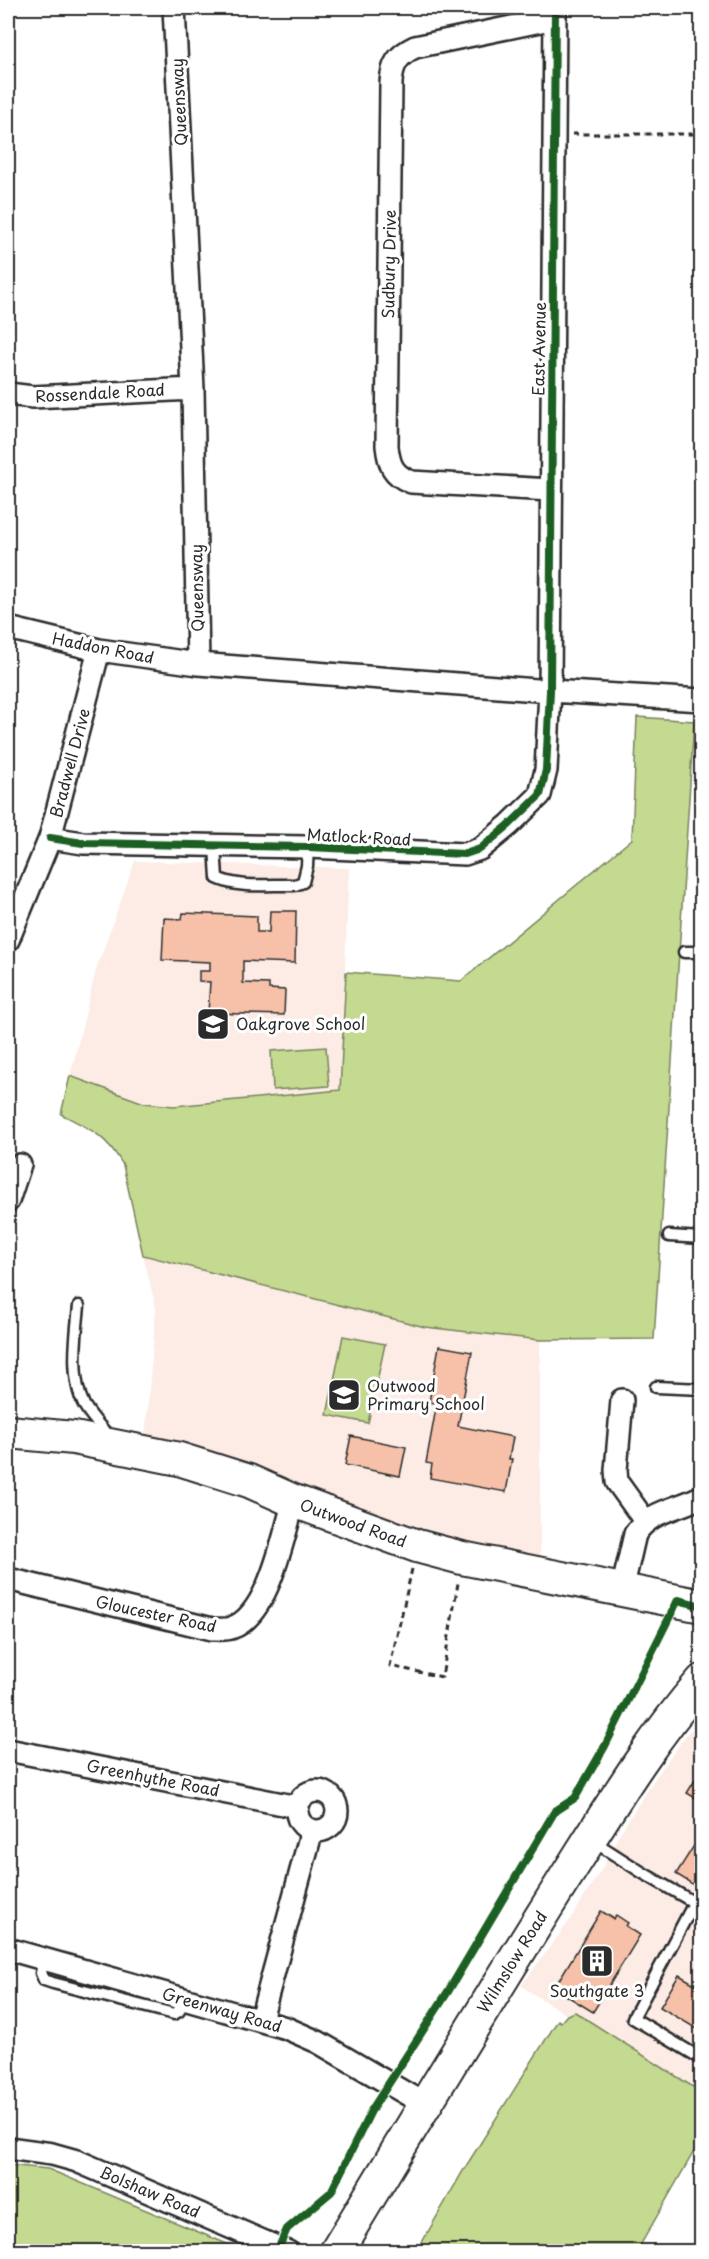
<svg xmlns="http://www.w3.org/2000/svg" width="709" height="2259" font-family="'Playpen Sans',sans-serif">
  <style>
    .built { fill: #fcece5 }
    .green { fill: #c4da90; stroke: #78825e; stroke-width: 1.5 }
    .building { fill: #f6c1a8; stroke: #2b2b2b; stroke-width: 1.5 }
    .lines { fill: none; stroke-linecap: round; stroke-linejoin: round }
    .lane-casing { stroke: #2b2b2b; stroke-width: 15 }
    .street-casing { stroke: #2b2b2b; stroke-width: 26 }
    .secondary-casing { stroke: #2b2b2b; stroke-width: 36 }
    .path { stroke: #2b2b2b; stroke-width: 3; stroke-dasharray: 6 4.5; stroke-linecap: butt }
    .lane { stroke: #fff; stroke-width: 10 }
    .street { stroke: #fff; stroke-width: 21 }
    .secondary { stroke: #fff; stroke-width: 32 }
    .cycleway-casing { stroke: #fff; stroke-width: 11 }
    .cycleway { stroke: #1b5e20; stroke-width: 8 }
    .labels { text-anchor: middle; stroke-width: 6; stroke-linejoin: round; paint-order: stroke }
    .street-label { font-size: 16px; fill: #2b2b2b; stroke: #fff }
    .poi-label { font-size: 16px; fill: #2b2b2b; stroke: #fff; text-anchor: start }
  </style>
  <rect width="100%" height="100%" fill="#fff"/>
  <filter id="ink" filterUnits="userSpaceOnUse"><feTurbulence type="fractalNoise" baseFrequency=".0167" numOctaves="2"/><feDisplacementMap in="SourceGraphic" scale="12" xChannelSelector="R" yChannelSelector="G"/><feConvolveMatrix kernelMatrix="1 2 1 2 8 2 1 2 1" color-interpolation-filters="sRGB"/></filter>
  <g filter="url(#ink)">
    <path class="built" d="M 135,861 L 349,868 L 340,1089 L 174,1106 L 144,1103 L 70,1076 L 96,970 Z
      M 143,1255 L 425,1327 L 540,1340 L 540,1573 L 144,1450 L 156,1308 Z
      M 698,1727 L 701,1729 L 701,2092 L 575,2012 L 567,2015 L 521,1986 L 568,1923 L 603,1867 L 620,1833 L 656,1777 L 689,1731 Z"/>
    <path class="green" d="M 637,717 L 694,721 L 654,1339 L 540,1340 L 425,1327 L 143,1255 L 123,1165 C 106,1135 90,1129 61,1114 L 70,1076 L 144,1103 L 174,1106 L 340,1090 L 346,972 L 461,981 L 632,839 Z
      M 326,1047 L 329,1086 L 273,1090 L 271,1051 Z
      M 343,1336 L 385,1344 L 368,1423 L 327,1415 Z
      M 575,2012 L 701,2092 L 701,2139 L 637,2251 L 417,2251 L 463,2171 L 558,2020 L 561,2022 L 567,2015 Z
      M 8,2165 L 48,2169 L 244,2251 L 8,2251 Z"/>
    <path class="building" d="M 270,911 L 296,911 L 295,963 L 243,961 L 243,983 L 269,984 L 269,989 L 285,990 L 284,1015 L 208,1013 L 210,982 L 199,981 L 199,971 L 210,971 L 210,962 L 162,960 L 164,918 L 182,919 L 183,913 L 257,916 L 257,932 L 269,932 Z
      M 439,1346 L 472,1352 L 458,1426 L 513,1437 L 509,1459 L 512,1459 L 506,1492 L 430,1478 L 432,1464 L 426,1463 L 437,1403 L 429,1402 Z
      M 351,1436 L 406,1447 L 400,1476 L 345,1465 Z
      M 702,1769 L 702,1802 L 687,1793 Z
      M 702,1833 L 702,1890 L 676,1874 Z
      M 601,1911 L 614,1919 L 616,1915 L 628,1923 L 626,1926 L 640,1935 L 593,2012 L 554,1988 Z
      M 679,1975 L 702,1988 L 702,2032 L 660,2007 Z"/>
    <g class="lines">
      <defs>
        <path id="lane" d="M 215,846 L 217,878 C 239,889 271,884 295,885 L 303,882 L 307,866 L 308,847
          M 684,952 L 702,952
          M 669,1236 L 702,1238
          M 79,1306 C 76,1336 70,1378 84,1405 C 90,1415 98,1424 105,1432 L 106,1438
          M 656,1387 L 702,1389
          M 593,1841 L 643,1873 L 702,1907
          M 694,1903 L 633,2018 L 702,2059
          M 44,1959 L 41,1973 L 44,1980 L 53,1983 L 174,2014 L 179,2011 L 183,2000"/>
        <path id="street" d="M 174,8 L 193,389 L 198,664 L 550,691 L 702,700
          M 8,394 L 33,397 L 193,389
          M 551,490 L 411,482 C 393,475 389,465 387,446 L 391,83 C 392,64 398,55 415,47 L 555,18
          M 8,628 L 99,650 L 198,664
          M 50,838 L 83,843 L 308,847 L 465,854 L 480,849 L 509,825 L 540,795 L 546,770 L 550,691 L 555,8
          M 8,940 L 50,838 L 99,650
          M 8,1201 L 20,1165
          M 622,1400 L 616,1470 L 617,1482 L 645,1521
          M 8,1579 L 212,1629 C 218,1629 226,1630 231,1628 C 269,1616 283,1536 294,1501
          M 622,1590 L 635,1534 C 652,1509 678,1510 702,1496
          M 8,1750 L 298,1807
          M297 1811a20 20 0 1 1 40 0a20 20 0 1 1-40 0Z
          M 8,1949 L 286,2028 L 318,2042 L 424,2104
          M 261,2019 L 312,1830
          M 8,2148 L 52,2154 L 77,2161 L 288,2252"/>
        <path id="secondary" d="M 8,1432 L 74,1438 L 179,1459 L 249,1481 L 294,1501 L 417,1546 L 462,1558 L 702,1606
          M 336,2252 C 411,2128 485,2005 562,1883 C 606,1814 648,1743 702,1681"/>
      </defs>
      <use href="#lane" class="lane-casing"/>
      <use href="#street" class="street-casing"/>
      <use href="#secondary" class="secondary-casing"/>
      <path class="path" d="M 572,134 L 702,134
        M 412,1569 L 390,1666 L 442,1677 L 458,1583"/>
      <use href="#lane" class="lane"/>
      <use href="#street" class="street"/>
      <use href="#secondary" class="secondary"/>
      <defs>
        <path id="cycleway" d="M 50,838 L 83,843 L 308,847 L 465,854 L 480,849 L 509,825 L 540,795 L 546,770 L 550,691 L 555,8
          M 279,2247 L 287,2229 L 331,2192 L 371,2111 L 449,1990 L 555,1811 L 575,1798 L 605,1746 L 678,1600 L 702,1606"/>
      </defs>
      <use href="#cycleway" class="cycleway-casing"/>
      <use href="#cycleway" class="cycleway"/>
    </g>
  </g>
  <defs>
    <symbol id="school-square" viewBox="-11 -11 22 22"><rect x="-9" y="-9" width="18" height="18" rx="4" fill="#2b2b2b" stroke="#fff"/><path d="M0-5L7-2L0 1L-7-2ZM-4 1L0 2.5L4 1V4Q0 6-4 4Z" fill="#fff"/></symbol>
    <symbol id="building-square" viewBox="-11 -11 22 22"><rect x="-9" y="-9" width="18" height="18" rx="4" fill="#2b2b2b" stroke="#fff"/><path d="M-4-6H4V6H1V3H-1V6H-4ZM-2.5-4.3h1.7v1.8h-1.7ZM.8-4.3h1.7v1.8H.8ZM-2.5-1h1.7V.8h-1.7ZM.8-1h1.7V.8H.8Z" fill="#fff"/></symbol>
  </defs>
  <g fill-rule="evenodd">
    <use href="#school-square" x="194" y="1005" width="38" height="38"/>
    <use href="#school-square" x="325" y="1376" width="38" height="38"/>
    <use href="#building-square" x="578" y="1942" width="38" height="38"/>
  </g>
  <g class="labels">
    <g class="street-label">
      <text transform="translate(179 102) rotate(-93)" y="6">Queensway</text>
      <text transform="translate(389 264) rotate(-89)" y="6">Sudbury Drive</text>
      <text transform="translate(539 349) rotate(-89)" y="6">East Avenue</text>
      <text transform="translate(100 393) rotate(-3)" y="6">Rossendale Road</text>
      <text transform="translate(197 588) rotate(-91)" y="6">Queensway</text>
      <text transform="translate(103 648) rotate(11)" y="6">Haddon Road</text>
      <text transform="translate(70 763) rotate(-75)" y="6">Bradwell Drive</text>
      <text transform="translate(359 837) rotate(3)" y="6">Matlock Road</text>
      <text transform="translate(353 1523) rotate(20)" y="6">Outwood Road</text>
      <text transform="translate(156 1614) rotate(12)" y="6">Gloucester Road</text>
      <text transform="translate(153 1778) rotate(11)" y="6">Greenhythe Road</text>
      <text transform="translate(512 1962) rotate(-58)" y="6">Wilmslow Road</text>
      <text transform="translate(222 2010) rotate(16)" y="6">Greenway Road</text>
      <text transform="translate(150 2192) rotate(23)" y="6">Bolshaw Road</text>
    </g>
    <g class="poi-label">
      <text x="236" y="1030">Oakgrove School</text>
      <text x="367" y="1392">Outwood<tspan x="367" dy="18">Primary School</tspan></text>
      <text x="597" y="1997" text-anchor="middle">Southgate 3</text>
    </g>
  </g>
  <rect width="709" height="2259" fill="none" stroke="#fff" stroke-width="30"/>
  <rect x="15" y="15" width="679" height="2229" fill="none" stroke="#2b2b2b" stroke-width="2" filter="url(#ink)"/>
</svg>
